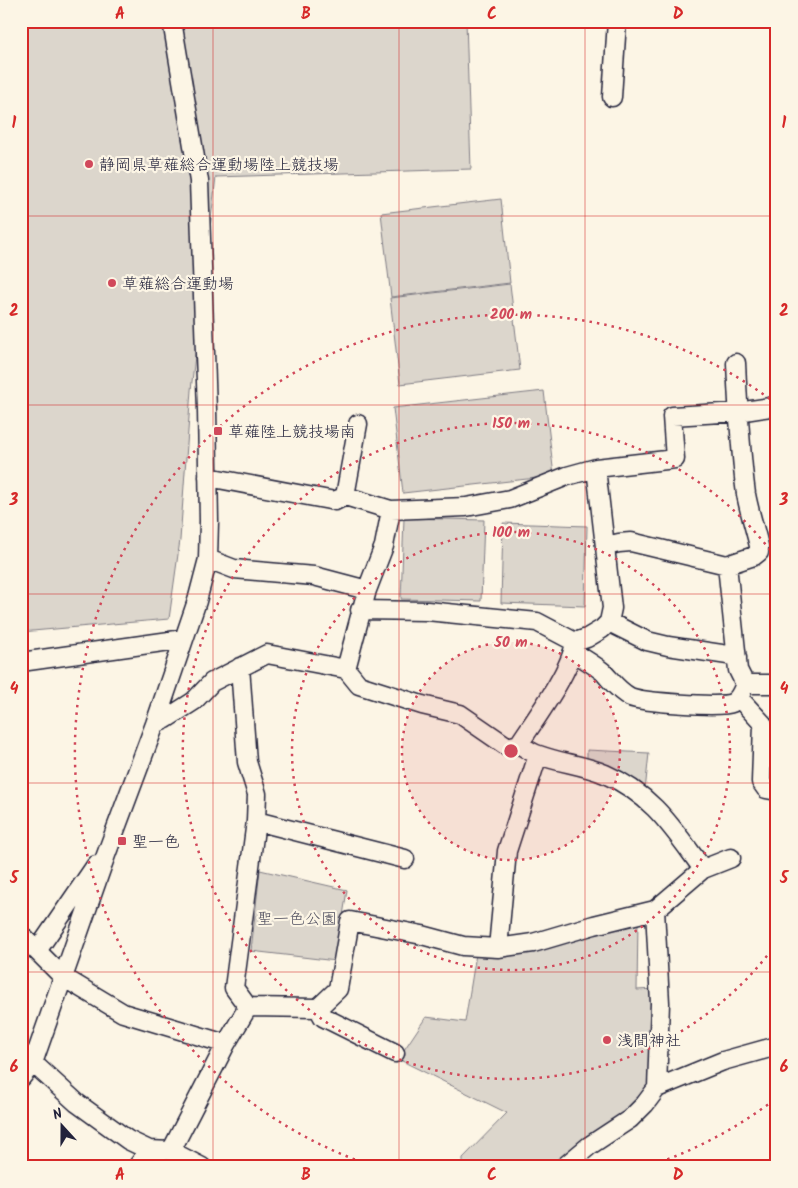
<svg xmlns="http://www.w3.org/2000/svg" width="798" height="1188" font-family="Kalam,'Klee One',sans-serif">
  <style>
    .green { fill: #dcd6cc; stroke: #7f7c84 }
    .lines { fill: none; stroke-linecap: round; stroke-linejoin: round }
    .minor-casing { stroke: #22223b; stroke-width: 21 }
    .minor { stroke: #fcf5e5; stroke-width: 18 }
    .grid { fill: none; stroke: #d62828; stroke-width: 1; stroke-opacity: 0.55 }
    .ring { fill: none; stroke: #d1495b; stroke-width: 2.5; stroke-dasharray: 2.5 5 }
    .poi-dot { fill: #d1495b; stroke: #fcf5e5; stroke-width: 2 }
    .labels { text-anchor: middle; stroke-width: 4.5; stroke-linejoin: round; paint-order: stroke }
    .poi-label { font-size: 16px; fill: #22223b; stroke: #fcf5e5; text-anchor: start }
    .park-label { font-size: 16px; fill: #504f5f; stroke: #fcf5e5 }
    .centre { fill: #d1495b; stroke: #fcf5e5; stroke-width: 2.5 }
    .ring-label { font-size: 15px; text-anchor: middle; font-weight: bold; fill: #d1495b; stroke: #fcf5e5; stroke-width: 4.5; stroke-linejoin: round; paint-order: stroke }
    .neatline { fill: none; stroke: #d62828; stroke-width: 2 }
    .grid-label { font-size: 16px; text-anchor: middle; font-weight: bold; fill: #d62828 }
  </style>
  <rect width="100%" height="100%" fill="#fcf5e5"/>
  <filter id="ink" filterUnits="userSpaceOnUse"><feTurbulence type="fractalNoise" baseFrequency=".02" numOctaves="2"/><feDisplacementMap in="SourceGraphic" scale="10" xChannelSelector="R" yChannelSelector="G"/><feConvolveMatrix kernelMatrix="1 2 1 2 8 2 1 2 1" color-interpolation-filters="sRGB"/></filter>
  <g filter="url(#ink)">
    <path class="green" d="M 21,21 L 466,21 L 471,169 L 216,177 L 191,390 L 180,540 L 169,619 L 21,632 Z
      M 501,199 L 510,283 L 391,297 L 381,213 Z
      M 510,284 L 520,370 L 400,384 L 390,298 Z
      M 544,391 L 554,476 L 403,493 L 393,408 Z
      M 404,518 L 484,520 L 481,601 L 401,599 Z
      M 503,523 L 587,526 L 585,606 L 501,603 Z
      M 587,750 L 649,753 L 645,791 L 587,761 Z
      M 260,870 L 347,890 L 336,961 L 251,951 Z
      M 638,921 L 637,990 L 655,989 L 649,1089 L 615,1122 L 584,1139 L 552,1167 L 463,1167 L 463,1158 L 507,1113 L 398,1059 L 426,1017 L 465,1022 L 476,954 L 502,956 Z"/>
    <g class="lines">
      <defs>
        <path id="minor" d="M 612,97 L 617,21
          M 208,477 L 335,501 L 345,496 L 391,510 L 384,546 L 367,590 L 346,669
          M 345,496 L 358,424
          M 391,510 L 466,507 L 510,499 L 567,476 L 596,468
          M 606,546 L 619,543 L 631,542 L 727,565 L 754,556 L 759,552 L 759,546 C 755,529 749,511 746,494 C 740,450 738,406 736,363
          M 208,559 L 234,569 L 314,576 L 367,590
          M 360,610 L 427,611 L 537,622 L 575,642 L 587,638 L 602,629 L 609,622 L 612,608 L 596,468 L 675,459 L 672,416 L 738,412 L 777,406
          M 609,622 L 647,641 L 668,646 L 728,655 L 737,658
          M 573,652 C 583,658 593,664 602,671 C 611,680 618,691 630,697 C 642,702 722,708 732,703 C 740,699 742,691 745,684 L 738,670 L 727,565
          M 21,662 L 184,639
          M 240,667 L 247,762 L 257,794 L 256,821 L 234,988 L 248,1007 L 318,1008 L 338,989 L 350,921 L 422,935 L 463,946 L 498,948 L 533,943 L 594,925 L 655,910 L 703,869 L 731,858
          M 745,684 L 777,684
          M 739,698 L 763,724 L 761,782 L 766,789 L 777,791
          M 155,724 L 166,719 L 194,701 L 212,682 L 267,654 L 346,669 L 359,685 L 422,705 L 460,714 L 508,747 L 519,744 C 536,718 571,671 575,642
          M 519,744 C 525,748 532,753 539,755 C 560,763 584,765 605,774 C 653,795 673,829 703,869
          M 256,821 L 405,859
          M 655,910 L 660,1003 L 657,1088
          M 21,935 L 63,977 L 123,1013 L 226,1044
          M 498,948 L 507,851 L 538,755
          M 37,951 L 96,865
          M 318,1008 L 323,1017 L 395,1053
          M 21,1052 L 77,1103 L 128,1140 L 149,1150 L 171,1151 L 202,1167
          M 21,1078 L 33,1063 L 106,855 L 155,724 L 197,601 L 208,559 L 209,521 L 207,410 L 199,181 L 172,21
          M 171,1151 L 226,1044 L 248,1007
          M 137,1167 L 149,1150
          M 564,1167 L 589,1146 L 630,1119 L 645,1104 L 657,1088 L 723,1061 L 777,1046"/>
      </defs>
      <use href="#minor" class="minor-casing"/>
      <use href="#minor" class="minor"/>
    </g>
  </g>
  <path class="grid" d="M 213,21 L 213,1167M 399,21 L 399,1167M 585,21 L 585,1167M 21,216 L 777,216M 21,405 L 777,405M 21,594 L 777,594M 21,783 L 777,783M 21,972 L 777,972"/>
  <circle cx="511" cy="751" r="109" fill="#d1495b" fill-opacity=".12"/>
  <g class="ring">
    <circle cx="511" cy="751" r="109"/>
    <circle cx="511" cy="751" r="219"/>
    <path d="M776 944A328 328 0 1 1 776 558"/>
    <path d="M774 1100A437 437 0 0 1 646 1167M376 1167A437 437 0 1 1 774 402"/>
  </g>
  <g class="poi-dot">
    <circle cx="89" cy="164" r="5"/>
    <circle cx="112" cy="283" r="5"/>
    <rect x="213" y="426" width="10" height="10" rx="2.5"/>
    <rect x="117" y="836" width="10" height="10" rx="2.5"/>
    <circle cx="607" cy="1040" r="5"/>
  </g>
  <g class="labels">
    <g class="poi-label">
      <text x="99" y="170">静岡県草薙総合運動場陸上競技場</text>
      <text x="122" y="289">草薙総合運動場</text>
      <text x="228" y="437">草薙陸上競技場南</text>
      <text x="132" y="847">聖一色</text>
      <text x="617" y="1046">浅間神社</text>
    </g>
    <g class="park-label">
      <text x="297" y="924">聖一色公園</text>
    </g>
  </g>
  <circle cx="511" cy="751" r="8" class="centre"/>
  <g class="ring-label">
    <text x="511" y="319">200 m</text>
    <text x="511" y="428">150 m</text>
    <text x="511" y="537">100 m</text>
    <text x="511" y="647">50 m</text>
  </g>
  <rect width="798" height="1188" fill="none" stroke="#fcf5e5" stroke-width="55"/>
  <g transform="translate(62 1126) rotate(339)" stroke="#fcf5e5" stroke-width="4" paint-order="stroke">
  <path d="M0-4L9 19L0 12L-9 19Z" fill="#22223b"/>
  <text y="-8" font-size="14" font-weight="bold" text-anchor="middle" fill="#22223b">N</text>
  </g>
  <rect x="28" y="28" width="742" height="1132" class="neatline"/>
  <g class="grid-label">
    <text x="120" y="19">A</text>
    <text x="306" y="19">B</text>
    <text x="492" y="19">C</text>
    <text x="678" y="19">D</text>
    <text x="14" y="128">1</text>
    <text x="784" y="128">1</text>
    <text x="14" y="316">2</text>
    <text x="784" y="316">2</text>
    <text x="14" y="505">3</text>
    <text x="784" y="505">3</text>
    <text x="14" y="694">4</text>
    <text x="784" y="694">4</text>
    <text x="14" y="883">5</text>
    <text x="784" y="883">5</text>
    <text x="14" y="1072">6</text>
    <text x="784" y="1072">6</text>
    <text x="120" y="1180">A</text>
    <text x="306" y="1180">B</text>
    <text x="492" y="1180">C</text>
    <text x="678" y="1180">D</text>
  </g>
</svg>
